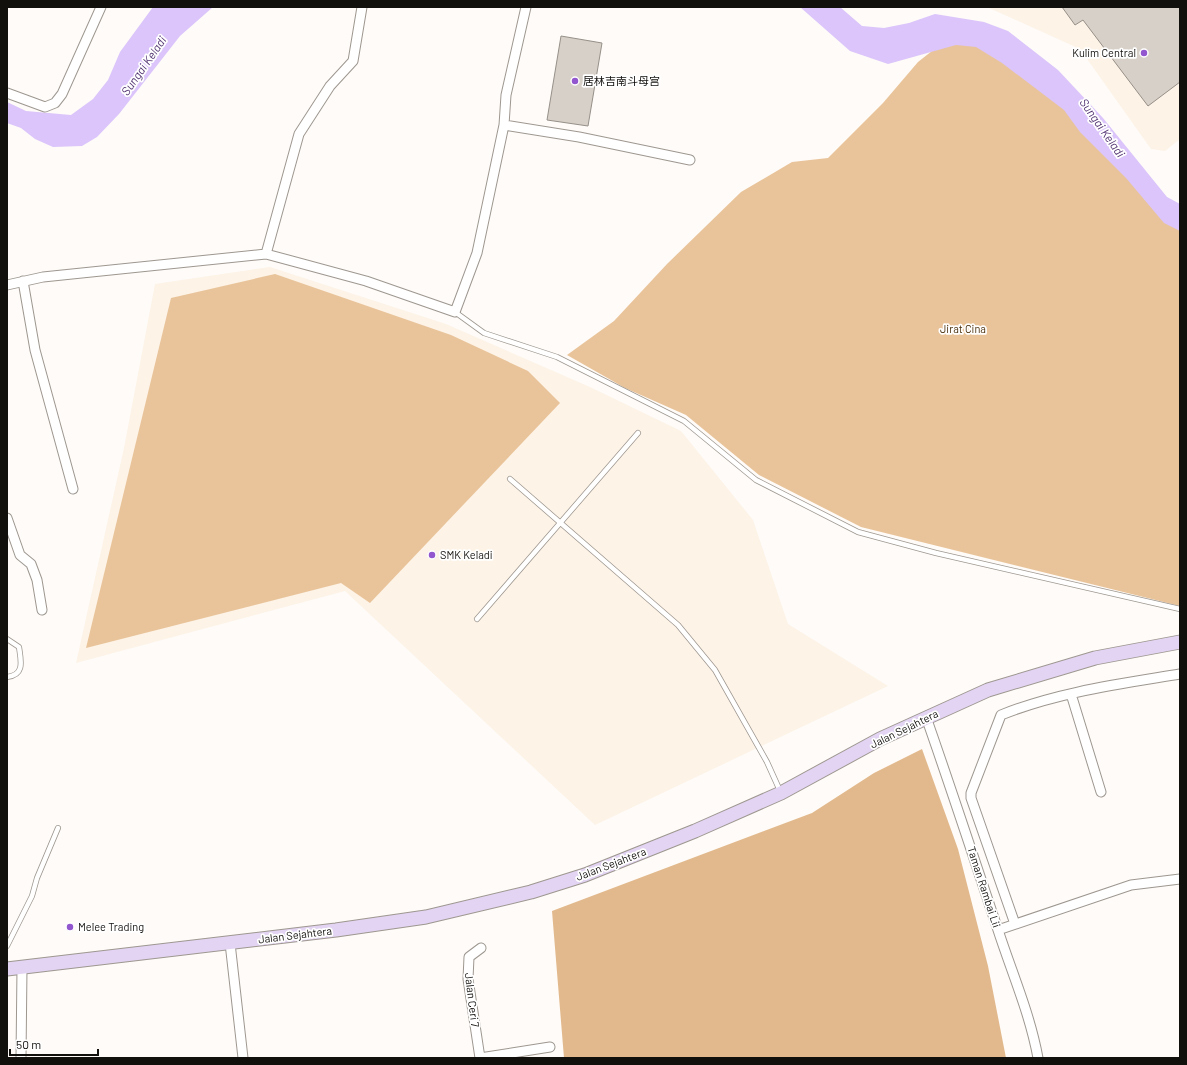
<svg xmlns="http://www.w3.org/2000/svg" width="1187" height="1065" font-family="Barlow,'Noto Sans SC',sans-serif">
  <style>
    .built { fill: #fdf3e7 }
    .green { fill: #e9c49a }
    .forest { fill: #e2b98c }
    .water { fill: #dbc5fa }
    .building { fill: #d7d0c8; stroke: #969088 }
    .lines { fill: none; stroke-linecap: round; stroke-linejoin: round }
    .lane-casing { stroke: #9e9790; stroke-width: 6 }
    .street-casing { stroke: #9e9790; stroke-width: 11 }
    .secondary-casing { stroke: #9e9790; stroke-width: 15 }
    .lane { stroke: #fff; stroke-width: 4.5 }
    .street { stroke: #fff; stroke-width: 9 }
    .secondary { stroke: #e2d4f2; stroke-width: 13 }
    .poi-dot { fill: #9257ce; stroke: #fff; stroke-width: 1.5 }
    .labels { text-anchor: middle; stroke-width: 3.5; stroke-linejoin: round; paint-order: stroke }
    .poi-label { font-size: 11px; fill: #12100d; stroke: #fff; text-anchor: start }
    .park-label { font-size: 11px; fill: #472c07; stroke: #fff }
    .street-label { font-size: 11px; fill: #12100d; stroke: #fff }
    .water-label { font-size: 12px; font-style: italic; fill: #533573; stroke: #fff }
  </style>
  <rect width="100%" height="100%" fill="#fefbf8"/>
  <path class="built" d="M 987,7 L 1180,7 L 1180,139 L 1165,151 L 1151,149 L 1080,49 Z
    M 270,267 L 446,324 L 590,387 L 681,431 L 753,520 L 788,624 L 888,686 L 595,825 L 345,591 L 76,663 L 124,448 L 155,284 Z"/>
  <path class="green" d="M 951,36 L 996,39 L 1180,212 L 1180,606 L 861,527 L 759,475 L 686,415 L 625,388 L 567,355 L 614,321 L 667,264 L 741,192 L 792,162 L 828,158 L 883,103 L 918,62 Z
    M 275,274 L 451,335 L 528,371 L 560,403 L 370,603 L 341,583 L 86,648 L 171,298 Z"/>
  <path class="forest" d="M 922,749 L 958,849 L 988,966 L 1006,1058 L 564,1058 L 552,911 L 812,813 L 874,773 Z"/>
  <path class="water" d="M 153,7 L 213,7 L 180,36 L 119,114 L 97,137 L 82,146 L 53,147 L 35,139 L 21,128 L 7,123 L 7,102 L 26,111 L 71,115 L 93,99 L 108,80 L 120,52 Z
    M 800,7 L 840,7 L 862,26 L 884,28 L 909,23 L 935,14 L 984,22 L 1008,31 L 1058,70 L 1103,118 L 1167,197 L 1180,204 L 1180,231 L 1164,223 L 1126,178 L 1080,132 L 1064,110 L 1002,63 L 976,47 L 956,45 L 888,64 L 850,51 Z"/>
  <path class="building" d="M 1062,7 L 1180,7 L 1180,82 L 1148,106 L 1083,20 L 1075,25 Z
    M 561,36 L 602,43 L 588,126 L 547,120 Z"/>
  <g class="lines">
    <defs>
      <path id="lane" d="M 455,312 L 484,333 L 557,357 L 684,421 L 756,480 L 858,532 L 936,553 L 1180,609
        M 510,479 L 678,625 L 715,670 L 767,762 L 781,793
        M 477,619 L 638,433
        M 7,639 L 19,647 C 21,661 25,675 7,677
        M 7,946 L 32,896 L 37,878 L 58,828"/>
      <path id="street" d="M 7,93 L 45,107 L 55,103 L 62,94 L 101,7
        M 504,125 L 579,137 L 690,160
        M 266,254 L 299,134 L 330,86 L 353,61 L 362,7
        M 23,281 L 35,350 L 73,489
        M 7,285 L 43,277 L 266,254 L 366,281 L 455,312 L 477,253 L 504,125 L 506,95 L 526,7
        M 7,518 L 20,555 L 31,564 L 37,580 L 42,610
        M 1071,694 L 1101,792
        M 926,717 C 951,788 974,859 998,930 C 1012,973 1030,1014 1038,1058
        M 1015,924 L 971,798 L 971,793 L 1001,715 C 1058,692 1120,684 1180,674
        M 998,930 L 1131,885 L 1180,879
        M 230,943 L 243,1058
        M 21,1058 L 22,968
        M 480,1058 L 468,979 L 469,957 L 481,948
        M 480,1058 L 550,1047"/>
      <path id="secondary" d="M 7,969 L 336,930 L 426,917 L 531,892 L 585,875 L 695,831 L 781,793 L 880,739 L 988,690 L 1095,658 L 1180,642"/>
    </defs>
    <use href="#lane" class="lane-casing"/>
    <use href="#street" class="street-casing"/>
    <use href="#secondary" class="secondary-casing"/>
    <use href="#lane" class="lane"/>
    <use href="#street" class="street"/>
    <use href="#secondary" class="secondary"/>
  </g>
  <g class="poi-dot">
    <circle cx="1144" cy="53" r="4"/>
    <circle cx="575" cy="81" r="4"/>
    <circle cx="432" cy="555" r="4"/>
    <circle cx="70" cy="927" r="4"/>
  </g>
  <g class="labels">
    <g class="poi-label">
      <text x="1136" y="57" text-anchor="end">Kulim Central</text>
      <text x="583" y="85">居林吉南斗母宫</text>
      <text x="440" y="559">SMK Keladi</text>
      <text x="78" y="931">Melee Trading</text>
    </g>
    <g class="park-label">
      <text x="963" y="333">Jirat Cina</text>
    </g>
    <g class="street-label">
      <text transform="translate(904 729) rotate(-26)" y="4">Jalan Sejahtera</text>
      <text transform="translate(611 864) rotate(-21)" y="4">Jalan Sejahtera</text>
      <text transform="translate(984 887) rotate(72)" y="4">Taman Rambai Lii</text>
      <text transform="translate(295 935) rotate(-7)" y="4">Jalan Sejahtera</text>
      <text transform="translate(472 1000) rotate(83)" y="4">Jalan Ceri 7</text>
    </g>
    <g class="water-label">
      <text transform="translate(144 66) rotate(-55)" y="4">Sungai Keladi</text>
      <text transform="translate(1102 128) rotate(55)" y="4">Sungai Keladi</text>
    </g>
  </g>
  <rect width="1187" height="1065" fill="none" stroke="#12100d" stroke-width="16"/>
  <path d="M10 1049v6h88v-6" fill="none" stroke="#12100d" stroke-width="2"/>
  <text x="16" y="1049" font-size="12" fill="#12100d" stroke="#ffffff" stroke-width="3" paint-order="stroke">50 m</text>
</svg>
